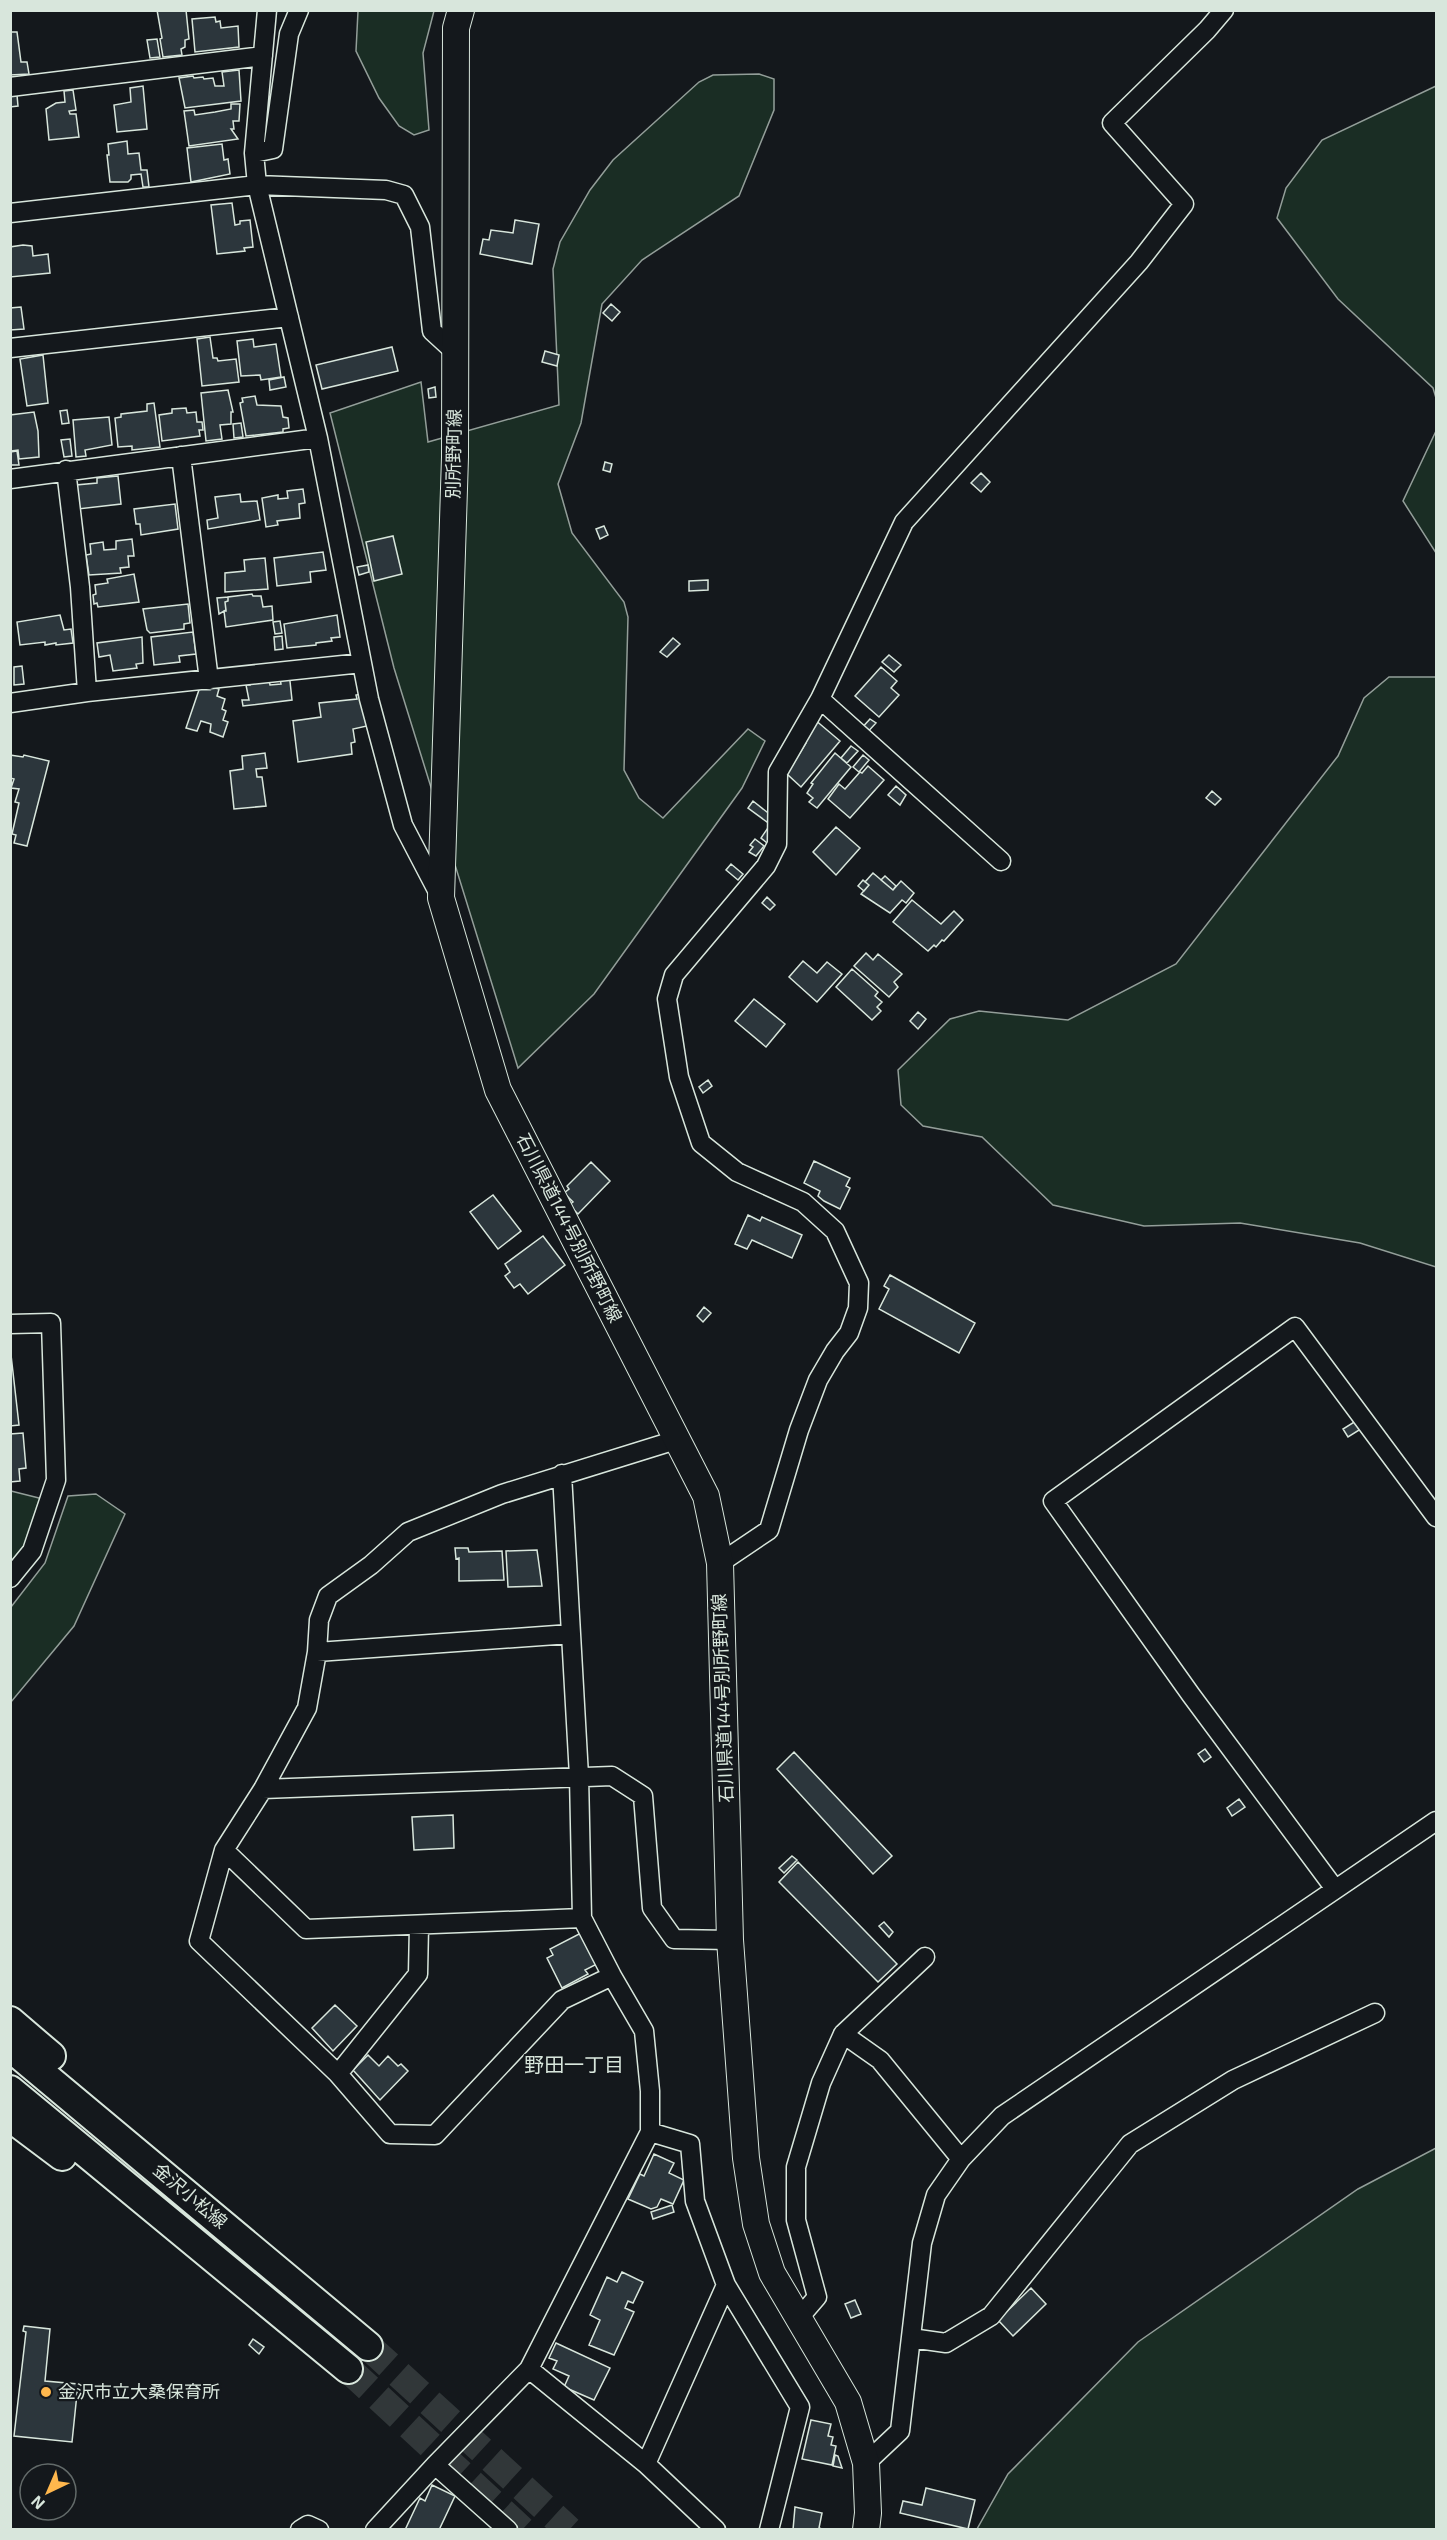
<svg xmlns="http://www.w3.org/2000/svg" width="1447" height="2540" font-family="'Exo 2','Noto Sans JP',sans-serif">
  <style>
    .green { fill: #1a2d24; stroke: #939e99; stroke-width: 1.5 }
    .building { fill: #2c363c; stroke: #d8e6dc; stroke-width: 1.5 }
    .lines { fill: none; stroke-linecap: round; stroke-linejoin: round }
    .primary-tunnel { stroke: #313739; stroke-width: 28; stroke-dasharray: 28 14; stroke-linecap: butt }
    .minor-casing { stroke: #d8e6dc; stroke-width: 21 }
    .secondary-casing { stroke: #d8e6dc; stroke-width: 28 }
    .primary-casing { stroke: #d8e6dc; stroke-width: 32 }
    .minor { stroke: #14181c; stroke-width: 18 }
    .secondary { stroke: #14181c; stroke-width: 26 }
    .primary { stroke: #14181c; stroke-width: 28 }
    .poi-dot { fill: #ffb74d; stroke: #14181c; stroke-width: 2 }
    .labels { text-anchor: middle; stroke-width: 4.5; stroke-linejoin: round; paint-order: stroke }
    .street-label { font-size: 18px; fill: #d8e6dc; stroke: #14181c }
    .poi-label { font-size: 18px; fill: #d8e6dc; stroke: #14181c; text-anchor: start }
    .neighbourhood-label { font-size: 20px; fill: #d8e6dc; stroke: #14181c }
  </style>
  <rect width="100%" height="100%" fill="#14181c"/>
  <path class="green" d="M 358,11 L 434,11 L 423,53 L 429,130 L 414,135 L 399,126 L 379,98 L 356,51 Z
    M 759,74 L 774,79 L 774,110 L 739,196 L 642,260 L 602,304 L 581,423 L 558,484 L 572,533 L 624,602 L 628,617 L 624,770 L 639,798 L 663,818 L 748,729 L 765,741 L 742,788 L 594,994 L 518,1068 L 394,668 L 330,413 L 421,382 L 428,442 L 559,405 L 553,269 L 560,242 L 590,190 L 613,160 L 699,82 L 713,75 Z
    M 1436,86 L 1436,398 L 1433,388 L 1338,299 L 1277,218 L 1286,188 L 1322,140 Z
    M 1436,431 L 1436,553 L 1403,501 Z
    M 1389,677 L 1436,677 L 1436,1267 L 1360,1243 L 1240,1223 L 1144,1226 L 1053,1205 L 982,1137 L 923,1126 L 901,1105 L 898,1070 L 950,1019 L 979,1011 L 1068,1020 L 1176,964 L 1338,756 L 1364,698 Z
    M 11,1491 L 47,1500 L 11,1578 Z
    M 96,1494 L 125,1514 L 74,1626 L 11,1702 L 11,1607 L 45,1563 L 68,1496 Z
    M 1436,2148 L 1436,2529 L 977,2529 L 1008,2474 L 1138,2342 L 1358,2189 Z"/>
  <path class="building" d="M 157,10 L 186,10 L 189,39 L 185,40 L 185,47 L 181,49 L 182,55 L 163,57 L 160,39 L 162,38 Z
    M 215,17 L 216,22 L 220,21 L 221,28 L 238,26 L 239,47 L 195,52 L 192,19 Z
    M 10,32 L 17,32 L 21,62 L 27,62 L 29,74 L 10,75 Z
    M 157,39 L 160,57 L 150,58 L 147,40 Z
    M 239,70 L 241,101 L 185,108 L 179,78 L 193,76 L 194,78 L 203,77 L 204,79 L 213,78 L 215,86 L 224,86 L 222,72 Z
    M 143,86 L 147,129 L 117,132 L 114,105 L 131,102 L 130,88 Z
    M 73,90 L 76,110 L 69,111 L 70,114 L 76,114 L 79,137 L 49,140 L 46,109 L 56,103 L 65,102 L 64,91 Z
    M 17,95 L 18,106 L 10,107 L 10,96 Z
    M 231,104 L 240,104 L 239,121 L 233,121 L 234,129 L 231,129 L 238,139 L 189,146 L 184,111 L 194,110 L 195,115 L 215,112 L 231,109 Z
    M 127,141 L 128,154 L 139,153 L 141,170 L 147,170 L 149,187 L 143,187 L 141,174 L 131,175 L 131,179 L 128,182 L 110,182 L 107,155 L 109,155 L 108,144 Z
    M 222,144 L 224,160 L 228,159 L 230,174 L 191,182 L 187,148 Z
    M 232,203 L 235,225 L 240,224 L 240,221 L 250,220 L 253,247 L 244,248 L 245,251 L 217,254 L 211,205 Z
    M 515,220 L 539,224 L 532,264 L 480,254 L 483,239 L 489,240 L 491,230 L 513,233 Z
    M 23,245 L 32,246 L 33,256 L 48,254 L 50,273 L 10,277 L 10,247 Z
    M 611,304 L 620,312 L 612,321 L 603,313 Z
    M 21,307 L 24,329 L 10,330 L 10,308 Z
    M 210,337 L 213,358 L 217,358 L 218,361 L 236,359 L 239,382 L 202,386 L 197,339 Z
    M 253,339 L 254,347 L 276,344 L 281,377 L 261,380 L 260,375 L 241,376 L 237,341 Z
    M 392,347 L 398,371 L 322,389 L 316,365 Z
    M 545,351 L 559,355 L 557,366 L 542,362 Z
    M 43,355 L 48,403 L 27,406 L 20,359 Z
    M 284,377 L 286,387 L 270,390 L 269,380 Z
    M 435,387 L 436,397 L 429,398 L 428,389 Z
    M 228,390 L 233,412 L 231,412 L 231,424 L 220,425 L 222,439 L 206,441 L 201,393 Z
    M 255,396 L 257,405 L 281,406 L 283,417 L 288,418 L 289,428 L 283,429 L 283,432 L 246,436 L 240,403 L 243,402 L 242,398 Z
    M 154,403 L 160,447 L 132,450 L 132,446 L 118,447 L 115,418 L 121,417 L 121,414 L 147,411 L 147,404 Z
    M 186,408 L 187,413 L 196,412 L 197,422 L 202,422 L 203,430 L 199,430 L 200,436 L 162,441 L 159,415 L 172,413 L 172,409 Z
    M 67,410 L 69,423 L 62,424 L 60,411 Z
    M 34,412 L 38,431 L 39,457 L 19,459 L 18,450 L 11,451 L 10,415 Z
    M 109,417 L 112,445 L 85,450 L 86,456 L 76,457 L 73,420 Z
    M 241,423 L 243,437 L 234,438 L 233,424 Z
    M 70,439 L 72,456 L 64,457 L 61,440 Z
    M 17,451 L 19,465 L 10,465 L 10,452 Z
    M 605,462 L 612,464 L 610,472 L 603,470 Z
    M 981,473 L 990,482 L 981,492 L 971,483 Z
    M 118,476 L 121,504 L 78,509 L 76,485 L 97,483 L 97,478 Z
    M 303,489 L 305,503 L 299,504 L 300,518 L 277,521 L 278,525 L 266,527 L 262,498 L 278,495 L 278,499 L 288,498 L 287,491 Z
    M 240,494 L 241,502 L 257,501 L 260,520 L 208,529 L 207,520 L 218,518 L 215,497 Z
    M 175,504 L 178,529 L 141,535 L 140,524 L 136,524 L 134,509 Z
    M 604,526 L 608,535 L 600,539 L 596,529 Z
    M 393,536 L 402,574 L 374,581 L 366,542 Z
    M 132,539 L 134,556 L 128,556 L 129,567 L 120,568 L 121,573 L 89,575 L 86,555 L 91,554 L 90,544 L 103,542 L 104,550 L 116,549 L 116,541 Z
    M 323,552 L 326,570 L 310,572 L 311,582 L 277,586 L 274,558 Z
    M 265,558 L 268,589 L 225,592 L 225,573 L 245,571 L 244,560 Z
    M 368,565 L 369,572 L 359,575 L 357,567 Z
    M 134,574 L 139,602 L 98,607 L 97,603 L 94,604 L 93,595 L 96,594 L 95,585 L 108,583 L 107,579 Z
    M 708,580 L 708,590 L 689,591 L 689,581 Z
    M 252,594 L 253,596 L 261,596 L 263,607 L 272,606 L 273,620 L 226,627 L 224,611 L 226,611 L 225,602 L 228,601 L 228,597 Z
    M 228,597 L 228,601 L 225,602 L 226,610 L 219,614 L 217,598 Z
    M 188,604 L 190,623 L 184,624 L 184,629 L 150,633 L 147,630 L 143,609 Z
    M 60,615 L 64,630 L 71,629 L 73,643 L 56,645 L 56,643 L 45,645 L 45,642 L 20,645 L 17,622 Z
    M 337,615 L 340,637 L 331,638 L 332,641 L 316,643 L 316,645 L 287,648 L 284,624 Z
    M 280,621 L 282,633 L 275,634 L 273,622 Z
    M 193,632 L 196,654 L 179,656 L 180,662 L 154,665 L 151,637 Z
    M 282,636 L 283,649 L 275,650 L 274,637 Z
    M 142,637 L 143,663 L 136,664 L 137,668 L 113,671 L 110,655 L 99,657 L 97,643 Z
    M 673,638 L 680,644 L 667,657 L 660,652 Z
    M 889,655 L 901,665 L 894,672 L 882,662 Z
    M 22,666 L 24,684 L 14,685 L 14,667 Z
    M 881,667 L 897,681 L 891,688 L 899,695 L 879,717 L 855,696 Z
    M 289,672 L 292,700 L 243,706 L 242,700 L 249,700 L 246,685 L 250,685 L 249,677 L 268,675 L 270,685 L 281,684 L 279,673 Z
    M 201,684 L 219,689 L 217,696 L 225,699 L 222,709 L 226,711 L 223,720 L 228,722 L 223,737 L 210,732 L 211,724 L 201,721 L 197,731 L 186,728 Z
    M 367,693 L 367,726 L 353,729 L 355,742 L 351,743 L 352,754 L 298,762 L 293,721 L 321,717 L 319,703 L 357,699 L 356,695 Z
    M 814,719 L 840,741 L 801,787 L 787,774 L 806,743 L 799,737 Z
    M 870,719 L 876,723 L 864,736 L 859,731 Z
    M 851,746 L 858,751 L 847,763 L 841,758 Z
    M 265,753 L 267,768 L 256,769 L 257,777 L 262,777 L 266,806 L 234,809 L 230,771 L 243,769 L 242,756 Z
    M 835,753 L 851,767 L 817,808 L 809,802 L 813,798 L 807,793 L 813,784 L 811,783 Z
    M 10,755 L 23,757 L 24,755 L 49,761 L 27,846 L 14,843 L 16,835 L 12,834 L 19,803 L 15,802 L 19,789 L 11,788 L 14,779 L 10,778 Z
    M 863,755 L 869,760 L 859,772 L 853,767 Z
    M 868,766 L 884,780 L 850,818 L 828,799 L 839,784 L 845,789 L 860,772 L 862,773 Z
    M 896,786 L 906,795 L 900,805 L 888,795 Z
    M 1212,791 L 1221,799 L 1215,805 L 1206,798 Z
    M 753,801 L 772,816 L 767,822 L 748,808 Z
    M 770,825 L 774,833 L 767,843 L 761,838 Z
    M 836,827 L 860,848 L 836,875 L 813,852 Z
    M 755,839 L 764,846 L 756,856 L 749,852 L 753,847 L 750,845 Z
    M 731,864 L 743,874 L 738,880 L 726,870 Z
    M 873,873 L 893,890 L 901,881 L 914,893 L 906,903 L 902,900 L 890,913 L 861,894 L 869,885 L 865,882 Z
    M 885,876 L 896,886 L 893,890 L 881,880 Z
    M 863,880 L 869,885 L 864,891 L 858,886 Z
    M 767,897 L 775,905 L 770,910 L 762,903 Z
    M 912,900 L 941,924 L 954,911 L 963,920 L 944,941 L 942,940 L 936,947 L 934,945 L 928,951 L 893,922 Z
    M 866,953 L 873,960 L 878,954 L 902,974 L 894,982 L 898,987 L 889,997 L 854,966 Z
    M 803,961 L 817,973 L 827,962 L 842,974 L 817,1002 L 789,977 Z
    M 852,969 L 878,992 L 875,996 L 882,1002 L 877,1007 L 881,1011 L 872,1020 L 836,987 Z
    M 754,999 L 785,1024 L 766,1047 L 735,1021 Z
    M 918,1012 L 926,1019 L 918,1029 L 910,1021 Z
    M 708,1080 L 712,1086 L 703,1093 L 699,1087 Z
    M 814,1161 L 850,1178 L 846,1186 L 850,1188 L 840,1209 L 824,1201 L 818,1196 L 820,1191 L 804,1183 Z
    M 591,1162 L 610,1181 L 578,1214 L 569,1205 L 573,1202 L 564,1193 L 569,1189 L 567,1186 Z
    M 493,1195 L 521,1231 L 498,1249 L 470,1212 Z
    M 748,1215 L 760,1221 L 762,1217 L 802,1235 L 792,1258 L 752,1240 L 747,1249 L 735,1244 Z
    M 543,1236 L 565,1265 L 528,1294 L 520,1284 L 514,1288 L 505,1276 L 510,1272 L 505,1264 Z
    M 890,1275 L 975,1323 L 959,1353 L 879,1309 L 889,1289 L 884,1286 Z
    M 704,1307 L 711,1313 L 703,1322 L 697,1316 Z
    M 10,1346 L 19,1425 L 10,1426 Z
    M 1359,1419 L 1364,1427 L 1348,1437 L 1343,1429 Z
    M 23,1433 L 26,1468 L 19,1469 L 20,1481 L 10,1482 L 10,1434 Z
    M 455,1548 L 468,1548 L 469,1552 L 502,1551 L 504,1580 L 459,1581 L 459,1558 L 456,1559 Z
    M 537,1550 L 542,1586 L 508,1587 L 506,1551 Z
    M 1205,1749 L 1211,1757 L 1204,1762 L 1198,1754 Z
    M 794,1752 L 892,1856 L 873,1874 L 777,1769 Z
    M 1239,1799 L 1245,1807 L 1232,1816 L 1227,1808 Z
    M 453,1815 L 454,1848 L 414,1850 L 412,1817 Z
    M 792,1856 L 797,1860 L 784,1873 L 779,1868 Z
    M 798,1862 L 897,1964 L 878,1982 L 779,1882 Z
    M 884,1922 L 893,1932 L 889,1937 L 879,1926 Z
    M 581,1933 L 597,1964 L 585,1970 L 588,1974 L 562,1988 L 547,1958 L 553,1955 L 550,1949 Z
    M 335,2005 L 357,2026 L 333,2051 L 312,2028 Z
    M 368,2055 L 379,2066 L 388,2056 L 398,2066 L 401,2064 L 408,2071 L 380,2100 L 353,2070 Z
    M 654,2154 L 674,2163 L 669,2173 L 684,2180 L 673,2204 L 661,2199 L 657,2207 L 651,2209 L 628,2199 L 640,2174 L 644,2176 Z
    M 672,2205 L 674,2212 L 653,2219 L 651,2212 Z
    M 622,2272 L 643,2282 L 633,2303 L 628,2301 L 625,2308 L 634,2312 L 614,2355 L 589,2345 L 600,2320 L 590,2315 L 607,2277 L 617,2282 Z
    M 1031,2288 L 1046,2304 L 1013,2336 L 998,2320 Z
    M 855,2300 L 861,2314 L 851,2318 L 845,2304 Z
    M 24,2326 L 50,2329 L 45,2381 L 78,2384 L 72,2442 L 14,2436 L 26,2332 L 23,2331 Z
    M 253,2339 L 264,2347 L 259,2354 L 249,2345 Z
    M 556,2343 L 610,2368 L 594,2400 L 564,2387 L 569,2376 L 553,2369 L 557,2361 L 549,2358 Z
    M 811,2420 L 831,2424 L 828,2436 L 833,2437 L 831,2445 L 836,2446 L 832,2465 L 802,2459 Z
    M 835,2455 L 838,2456 L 842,2468 L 833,2466 Z
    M 432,2485 L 455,2496 L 439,2530 L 405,2530 L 420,2498 L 425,2501 Z
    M 432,2485 L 455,2496 L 439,2530 L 405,2530 L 420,2498 L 425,2501 Z
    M 926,2488 L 975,2500 L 968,2529 L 900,2513 L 903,2501 L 922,2505 Z
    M 795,2507 L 822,2513 L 819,2528 L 825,2530 L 793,2530 Z"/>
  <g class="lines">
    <path class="primary-tunnel" d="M 368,2346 L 569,2530
      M 348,2369 L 522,2530"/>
    <defs>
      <path id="minor" d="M 267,10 L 254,153 L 257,185 L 318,438 L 369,699 L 403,825 L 439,894
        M 10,87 L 263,56
        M 254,153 L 273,149 L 289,34 L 299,10
        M 10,213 L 257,185 L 386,190 L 404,195 L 420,227 L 432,331 L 455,352
        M 10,348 L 289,317
        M 181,456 L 209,680
        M 66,470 L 80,587 L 87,692
        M 10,479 L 318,438
        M 820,699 L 1001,861
        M 10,703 L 87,692 L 362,663
        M 10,1324 L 51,1323 L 56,1480 L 32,1551 L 10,1578
        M 562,1474 L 579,1776 L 582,1918 L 612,1976 L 644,2031 L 650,2091 L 650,2132 L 690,2144 L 695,2201 L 726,2285 L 800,2407 L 769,2530
        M 720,1563 L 769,1530 L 799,1430 L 818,1380 L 835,1351 L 849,1333 L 858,1308 L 859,1283 L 835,1231 L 803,1202 L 737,1172 L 701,1143 L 679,1077 L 667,999 L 674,975 L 766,866 L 777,844 L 778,772 L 820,699 L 904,522 L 1139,262 L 1184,204 L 1112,123 L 1207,30 L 1224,10
        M 317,1652 L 570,1634
        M 263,1789 L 612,1776 L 643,1796 L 652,1908 L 674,1939 L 730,1940
        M 224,1850 L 306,1929 L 582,1918
        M 1335,1889 L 1191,1695 L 1053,1501 L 1295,1327 L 1436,1517
        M 925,1957 L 843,2034 L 880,2060 L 961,2159
        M 612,1976 L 562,2000 L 435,2135 L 390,2134 L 338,2074 L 199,1941 L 224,1850 L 263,1789 L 307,1708 L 317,1652 L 319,1620 L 328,1596 L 371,1565 L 408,1532 L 502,1494 L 676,1440
        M 338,2074 L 418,1974 L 419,1926
        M 799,2318 L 817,2297 L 796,2220 L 796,2167 L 821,2083 L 843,2034
        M 911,2338 L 946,2343 L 991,2316 L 1130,2144 L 1233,2080 L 1375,2013
        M 866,2463 L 900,2431 L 922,2243 L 936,2195 L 961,2159 L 1002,2116 L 1436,1821
        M 646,2464 L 529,2369 L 650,2132
        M 300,2530 L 308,2525 L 319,2530
        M 375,2530 L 435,2465
        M 508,2530 L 435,2465 L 529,2369
        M 716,2530 L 646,2464 L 726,2285"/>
      <path id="secondary" d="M 461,10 L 456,28 L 455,457 L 441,898 L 498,1090 L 706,1496 L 720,1563 L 730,1940 L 746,2158 L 756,2224 L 772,2273 L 848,2402 L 866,2463 L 868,2513 L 866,2530"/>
      <path id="primary" d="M 10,2021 L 51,2056
        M 10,2047 L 368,2346
        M 10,2090 L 348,2369
        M 10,2117 L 62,2156"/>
    </defs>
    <use href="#minor" class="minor-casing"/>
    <use href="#secondary" class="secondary-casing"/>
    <use href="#primary" class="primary-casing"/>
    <use href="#minor" class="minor"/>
    <use href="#secondary" class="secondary"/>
    <use href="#primary" class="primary"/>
  </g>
  <circle class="poi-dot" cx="46" cy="2392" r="6"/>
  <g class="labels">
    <g class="street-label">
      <text transform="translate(454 454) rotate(-89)" y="6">別所野町線</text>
      <text transform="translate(569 1228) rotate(63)" y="6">石川県道144号別所野町線</text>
      <text transform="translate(723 1698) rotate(-92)" y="6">石川県道144号別所野町線</text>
      <text transform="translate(190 2196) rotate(40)" y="6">金沢小松線</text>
    </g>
    <g class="poi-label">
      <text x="58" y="2398">金沢市立大桑保育所</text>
    </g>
    <g class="neighbourhood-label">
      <text x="574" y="2072">野田一丁目</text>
    </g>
  </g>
  <rect width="1447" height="2540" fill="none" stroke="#d8e6dc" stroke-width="24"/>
  <g transform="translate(48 2492) rotate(224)"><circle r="28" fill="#14181c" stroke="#626a69" stroke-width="1.5"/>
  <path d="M0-4.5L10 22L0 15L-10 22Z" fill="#ffb74d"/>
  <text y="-9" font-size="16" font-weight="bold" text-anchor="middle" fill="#d8e6dc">N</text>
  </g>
</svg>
